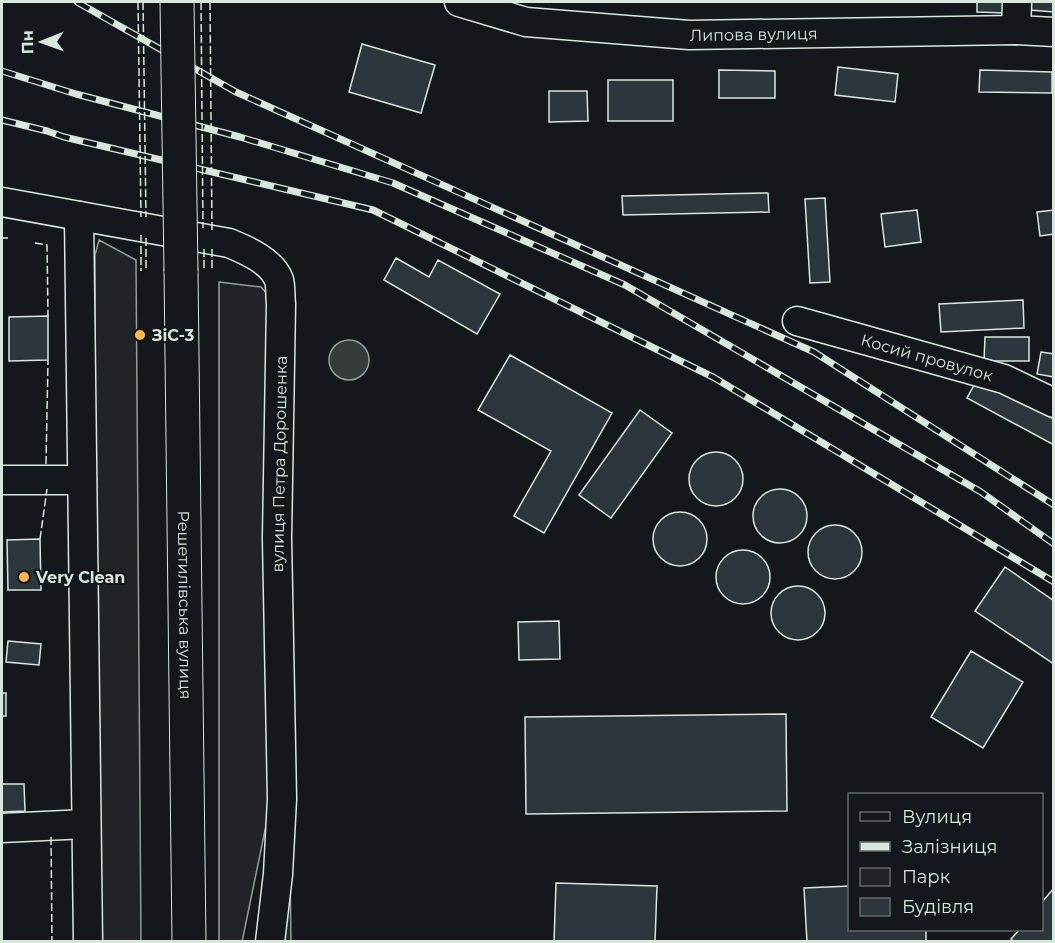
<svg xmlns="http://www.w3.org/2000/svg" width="1055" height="943" font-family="Montserrat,sans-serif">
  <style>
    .green { fill: #202428; stroke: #939e99; stroke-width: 1.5 }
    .parking { fill: #24282b; stroke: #939e99; stroke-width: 1.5 }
    .water { fill: #363b3e; stroke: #939e99; stroke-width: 1.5 }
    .building { fill: #2c363c; stroke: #d8e6dc; stroke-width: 1.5 }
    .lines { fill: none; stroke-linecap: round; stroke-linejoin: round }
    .minor-casing { stroke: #d8e6dc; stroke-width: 31 }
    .major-casing { stroke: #d8e6dc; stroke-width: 35 }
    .minor { stroke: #14181c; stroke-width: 28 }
    .major { stroke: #14181c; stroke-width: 33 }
    .rail-casing { stroke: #d8e6dc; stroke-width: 7 }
    .rail { stroke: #14181c; stroke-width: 4.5; stroke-dasharray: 14; stroke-linecap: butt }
    .major-bridge-casing { stroke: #d8e6dc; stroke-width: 35; stroke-linecap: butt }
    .major-bridge { stroke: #14181c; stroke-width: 33 }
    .fence { stroke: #d8e6dc; stroke-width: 1.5; stroke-dasharray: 8 3; stroke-linecap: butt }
    .poi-dot { fill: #ffb74d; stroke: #14181c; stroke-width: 2 }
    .labels { text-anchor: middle; stroke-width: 4.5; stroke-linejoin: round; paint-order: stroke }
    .street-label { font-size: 16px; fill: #d8e6dc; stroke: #14181c }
    .poi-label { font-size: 16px; font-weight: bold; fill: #d8e6dc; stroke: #14181c; text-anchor: start }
  </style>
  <rect width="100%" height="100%" fill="#14181c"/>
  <path class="green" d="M 99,240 L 136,260 L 141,941 L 96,941 L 95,255 Z
    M 219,282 L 261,287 L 269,296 L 271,801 L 242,942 L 219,941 Z"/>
  <path class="parking" d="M 290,867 L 291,941 L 272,942 Z"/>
  <path class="water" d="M329 360a20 20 0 1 1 40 0a20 20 0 1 1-40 0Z"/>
  <path class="building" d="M 977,2 L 1005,2 L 1005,13 L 977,12 Z
    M 1030,2 L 1054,2 L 1054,12 L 1029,10 Z
    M 362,44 L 435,65 L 421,113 L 349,92 Z
    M 838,67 L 898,74 L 895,102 L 835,95 Z
    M 719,70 L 775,71 L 775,98 L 719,98 Z
    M 980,70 L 1052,72 L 1052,93 L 979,92 Z
    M 608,80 L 673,80 L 673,121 L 608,121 Z
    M 549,91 L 587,91 L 588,121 L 549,122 Z
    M 768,193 L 769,212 L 623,215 L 622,196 Z
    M 825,198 L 830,282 L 810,283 L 805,199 Z
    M 917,210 L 921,242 L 885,247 L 881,214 Z
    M 1054,210 L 1054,234 L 1040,236 L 1037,212 Z
    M 396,258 L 429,277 L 438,260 L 500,294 L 477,334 L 384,280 Z
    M 1023,300 L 1024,328 L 941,332 L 939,304 Z
    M 48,316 L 48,360 L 9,361 L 9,317 Z
    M 985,337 L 1029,337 L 1029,361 L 984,361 Z
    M 1041,352 L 1054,354 L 1054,377 L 1037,374 Z
    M 510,355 L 612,413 L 544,533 L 514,516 L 551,451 L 478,410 Z
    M 978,378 L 1054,419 L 1054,445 L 967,398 Z
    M 640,410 L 672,433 L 611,518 L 579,495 Z
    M689 479a27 27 0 1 1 54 0a27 27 0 1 1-54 0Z
    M753 516a27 27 0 1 1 54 0a27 27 0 1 1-54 0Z
    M653 539a27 27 0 1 1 54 0a27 27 0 1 1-54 0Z
    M808 552a27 27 0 1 1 54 0a27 27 0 1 1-54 0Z
    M 40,539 L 41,590 L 8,590 L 7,540 Z
    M716 577a27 27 0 1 1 54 0a27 27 0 1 1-54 0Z
    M 1005,567 L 1054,601 L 1054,664 L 975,611 Z
    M771 613a27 27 0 1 1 54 0a27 27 0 1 1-54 0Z
    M 559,621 L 560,659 L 519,660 L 518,622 Z
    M 8,641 L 41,644 L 39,665 L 6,662 Z
    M 971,651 L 1023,682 L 983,748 L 931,717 Z
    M 2,693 L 6,693 L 6,716 L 2,716 Z
    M 786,714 L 787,811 L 526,814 L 525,717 Z
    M 2,784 L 24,784 L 25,811 L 2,812 Z
    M 556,883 L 657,886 L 655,942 L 554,942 Z
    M 850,886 L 850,930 L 926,930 L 926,942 L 807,942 L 804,888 Z
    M 1054,888 L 1054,942 L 1014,942 L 1011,939 L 1019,930 L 1042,930 L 1042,902 Z"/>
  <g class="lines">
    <defs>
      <g id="minor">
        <path id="s1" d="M 459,2 L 526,22 L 689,35 L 1016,30 L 1054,32"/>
        <path d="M 1016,30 L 1017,2"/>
        <path d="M 2,202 L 229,243 C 246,250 272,261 279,280 C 281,287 280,297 281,304 L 277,538 L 282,799 L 278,874 L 270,942"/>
        <path d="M 79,216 L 88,942"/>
        <path id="s2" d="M 797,321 L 1004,379 L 1054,403"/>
        <path d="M 2,480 L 82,480"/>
        <path d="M 2,828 L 86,824"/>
      </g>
      <g id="major">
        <path id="s3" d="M 181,271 L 189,942"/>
      </g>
    </defs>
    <use href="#minor" class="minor-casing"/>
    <use href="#major" class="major-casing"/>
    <use href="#minor" class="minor"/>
    <use href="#major" class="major"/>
    <defs>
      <path id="rail" d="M 77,2 L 236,92 L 814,352 L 1054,505
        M 2,71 L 76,94 L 240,137 L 393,183 L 625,285 L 981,492 L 1054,544
        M 2,120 L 47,131 L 64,137 L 373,210 L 713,377 L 1054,582"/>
    </defs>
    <use href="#rail" class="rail-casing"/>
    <use href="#rail" class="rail"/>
    <defs>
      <path id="major-bridge" d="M 177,2 L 181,271"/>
    </defs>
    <use href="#major-bridge" class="major-bridge-casing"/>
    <use href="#major-bridge" class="major-bridge"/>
    <path class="fence" d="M 138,2 L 141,217
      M 143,2 L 146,217
      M 201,2 L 203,228
      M 210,2 L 212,231
      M 141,235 L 141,271
      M 2,238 L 8,238
      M 146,238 L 146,271
      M 35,243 L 47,245 L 48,316
      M 204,249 L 204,270
      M 212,249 L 212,270
      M 46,464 L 48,360
      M 40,539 L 47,489
      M 51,837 L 52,942"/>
  </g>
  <g class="poi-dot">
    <circle cx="140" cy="335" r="6"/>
    <circle cx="24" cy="577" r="6"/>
  </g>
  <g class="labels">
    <g class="street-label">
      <text dy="6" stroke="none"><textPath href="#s1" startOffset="298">Липова вулиця</textPath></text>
      <text dy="6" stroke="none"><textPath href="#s2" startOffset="135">Косий провулок</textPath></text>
      <text transform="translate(279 464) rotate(-89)" y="6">вулиця Петра Дорошенка</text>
      <text dy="6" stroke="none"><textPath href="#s3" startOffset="334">Решетилівська вулиця</textPath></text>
    </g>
    <g class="poi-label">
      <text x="152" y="341">ЗіС-3</text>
      <text x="36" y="583">Very Clean</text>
    </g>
  </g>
  <rect width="1055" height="943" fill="none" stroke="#d8e6dc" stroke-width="6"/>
  <rect x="848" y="793" width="195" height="138" fill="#14181c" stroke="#626a69" stroke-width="1.5"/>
  <rect x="860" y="812" width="30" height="9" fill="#14181c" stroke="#626a69" stroke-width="1.5"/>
  <text x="902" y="823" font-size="18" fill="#d8e6dc">Вулиця</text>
  <rect x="860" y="842" width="30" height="9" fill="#d8e6dc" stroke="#626a69" stroke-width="1.5"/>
  <text x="902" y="853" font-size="18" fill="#d8e6dc">Залізниця</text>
  <rect x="860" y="868" width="30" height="18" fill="#202428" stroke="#626a69" stroke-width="1.5"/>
  <text x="902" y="883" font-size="18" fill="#d8e6dc">Парк</text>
  <rect x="860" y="898" width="30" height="18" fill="#2c363c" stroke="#626a69" stroke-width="1.5"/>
  <text x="902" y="913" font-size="18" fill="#d8e6dc">Будівля</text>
  <g transform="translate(42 42) rotate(269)" stroke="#14181c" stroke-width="4.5" paint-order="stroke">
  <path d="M0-4.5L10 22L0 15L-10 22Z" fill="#d8e6dc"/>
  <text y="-9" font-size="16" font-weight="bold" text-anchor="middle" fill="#d8e6dc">Пн</text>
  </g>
</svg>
